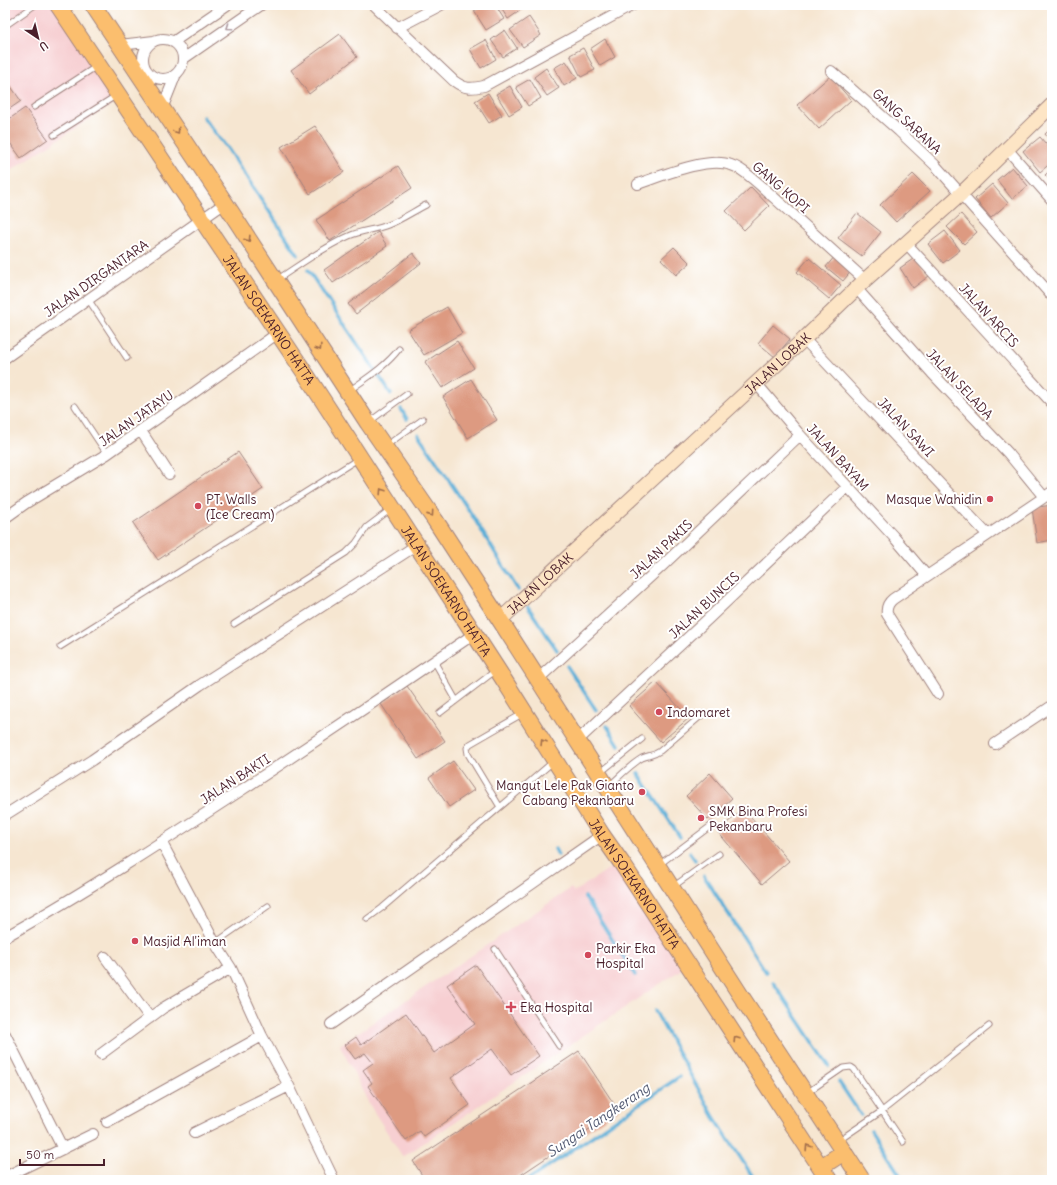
<svg xmlns="http://www.w3.org/2000/svg" width="1057" height="1185" font-family="Delius,sans-serif">
  <style>
    .built { fill: #f7cfd2 }
    .lines { fill: none; stroke-linecap: round; stroke-linejoin: round }
    .stream { stroke: #5caed7; stroke-width: 3.5 }
    .building { fill: #dd9a81 }
    .lane-casing { stroke: #a0827e; stroke-width: 7 }
    .street-casing { stroke: #a0827e; stroke-width: 12 }
    .secondary-casing { stroke: #a0827e; stroke-width: 16 }
    .primary-casing { stroke: #a0827e; stroke-width: 18 }
    .lane { stroke: #fff; stroke-width: 5 }
    .street { stroke: #fff; stroke-width: 10 }
    .secondary { stroke: #fde5c5; stroke-width: 14 }
    .primary { stroke: #fbbe6e; stroke-width: 16 }
    .oneway { stroke: #ae9aa0 }
    .oneway2 { stroke: #a26e4c }
    .poi-dot { fill: #d1495b; stroke: #fff; stroke-width: 1.5 }
    .labels { text-anchor: middle; stroke-width: 4; stroke-linejoin: round; paint-order: stroke }
    .street-label { font-size: 13px; fill: #4a1f2b; stroke: #fff }
    .poi-label { font-size: 13px; fill: #4a1f2b; stroke: #fff; text-anchor: start }
    .water-label { font-size: 14px; font-style: italic; fill: #515870; stroke: #fff }
  </style>
  <rect width="100%" height="100%" fill="#fff"/>
  <filter id="ink" filterUnits="userSpaceOnUse"><feTurbulence type="fractalNoise" baseFrequency=".025" numOctaves="2"/><feDisplacementMap in="SourceGraphic" scale="8" xChannelSelector="R" yChannelSelector="G"/><feConvolveMatrix kernelMatrix="1 2 1 2 8 2 1 2 1" color-interpolation-filters="sRGB"/></filter>
  <filter id="wash" filterUnits="userSpaceOnUse"><feTurbulence type="fractalNoise" baseFrequency=".012" numOctaves="4" result="noise"/><feDisplacementMap in="SourceGraphic" scale="16" xChannelSelector="R" yChannelSelector="G"/><feGaussianBlur stdDeviation="0.9" result="paint"/><feColorMatrix in="noise" values="0 0 0 0 0 0 0 0 0 0 0 0 0 0 0 0 0 1.4 0 .05"/><feComposite in="paint" operator="in"/></filter>
  <g filter="url(#wash)">
    <rect width="100%" height="100%" fill="#f6e6d1"/>
    <path class="built" d="M 5,5 L 53,5 L 117,101 L 5,174 Z
      M 616,864 L 682,969 L 403,1157 L 369,1104 L 340,1045 L 571,888 L 574,892 Z"/>
    <g class="lines">
      <path class="stream" d="M 203,117 L 228,149 L 298,255
        M 308,270 L 391,394
        M 401,409 L 407,419
        M 418,434 L 472,515 L 518,590
        M 528,607 L 557,650
        M 567,666 L 596,710
        M 607,726 L 619,745
        M 638,773 L 680,837
        M 555,849 L 558,855
        M 690,853 L 695,860
        M 704,876 L 766,972
        M 585,897 L 635,975
        M 773,982 L 829,1066
        M 655,1011 L 714,1117 L 755,1180
        M 839,1082 L 861,1115
        M 871,1130 L 903,1180
        M 528,1180 L 679,1077"/>
    </g>
    <g id="blocks">
      <path class="building" d="M 484,5 L 495,5 L 504,19 L 486,30 L 474,11 Z
        M 499,5 L 522,5 L 524,8 L 508,19 Z
        M 529,17 L 541,35 L 523,47 L 510,30 Z
        M 505,30 L 517,48 L 503,57 L 491,40 Z
        M 340,34 L 357,57 L 309,94 L 291,70 Z
        M 605,39 L 615,57 L 600,66 L 590,49 Z
        M 486,40 L 496,59 L 481,68 L 470,49 Z
        M 583,48 L 595,70 L 581,77 L 570,55 Z
        M 566,61 L 577,78 L 564,86 L 554,68 Z
        M 546,68 L 559,88 L 547,96 L 534,77 Z
        M 830,76 L 851,100 L 819,129 L 797,105 Z
        M 5,78 L 21,101 L 5,112 Z
        M 530,79 L 541,98 L 528,106 L 516,87 Z
        M 510,86 L 522,107 L 509,115 L 496,94 Z
        M 488,93 L 502,115 L 489,123 L 475,101 Z
        M 25,108 L 48,139 L 21,158 L 5,136 L 5,122 Z
        M 315,126 L 344,172 L 310,194 L 281,147 Z
        M 1052,128 L 1052,143 L 1045,134 Z
        M 1040,137 L 1052,151 L 1052,162 L 1040,172 L 1023,151 Z
        M 398,166 L 412,188 L 330,241 L 316,220 Z
        M 1012,167 L 1028,186 L 1012,199 L 997,180 Z
        M 1052,169 L 1052,182 L 1045,175 Z
        M 913,174 L 930,191 L 896,222 L 880,205 Z
        M 992,184 L 1008,203 L 991,218 L 975,199 Z
        M 751,187 L 769,206 L 744,230 L 726,211 Z
        M 857,213 L 881,232 L 862,256 L 838,238 Z
        M 961,214 L 977,232 L 964,244 L 947,227 Z
        M 945,231 L 960,250 L 943,263 L 928,244 Z
        M 378,232 L 387,246 L 333,283 L 324,270 Z
        M 674,247 L 690,263 L 676,275 L 661,259 Z
        M 413,253 L 421,263 L 356,314 L 348,304 Z
        M 835,256 L 852,270 L 843,281 L 826,267 Z
        M 916,257 L 929,276 L 913,288 L 900,268 Z
        M 809,258 L 841,285 L 829,299 L 797,272 Z
        M 447,307 L 462,333 L 424,355 L 408,330 Z
        M 773,325 L 790,339 L 775,357 L 758,343 Z
        M 457,341 L 474,368 L 442,388 L 425,362 Z
        M 471,379 L 497,420 L 468,438 L 443,397 Z
        M 238,452 L 263,489 L 158,560 L 133,523 Z
        M 1052,505 L 1052,540 L 1037,543 L 1032,508 Z
        M 656,682 L 689,718 L 661,742 L 629,706 Z
        M 407,686 L 445,741 L 418,759 L 381,704 Z
        M 453,761 L 474,790 L 449,807 L 429,778 Z
        M 710,773 L 732,798 L 708,820 L 686,796 Z
        M 744,809 L 789,861 L 762,884 L 717,831 Z
        M 476,965 L 539,1056 L 511,1075 L 492,1049 L 451,1078 L 470,1105 L 424,1137 L 420,1131 L 406,1141 L 368,1086 L 372,1083 L 363,1070 L 373,1063 L 365,1053 L 355,1059 L 345,1045 L 356,1037 L 361,1045 L 406,1013 L 434,1053 L 475,1024 L 447,985 Z
        M 579,1051 L 618,1110 L 513,1180 L 425,1180 L 413,1161 Z"/>
    </g>
  </g>
  <g filter="url(#ink)">
    <use href="#blocks" fill-opacity="0" stroke="#a0827e" stroke-width="1"/>
    <g class="lines">
      <defs>
        <path id="lane" d="M 5,26 L 35,5
          M 34,107 L 97,66
          M 54,135 L 117,95
          M 278,279 C 301,264 324,247 349,236 C 362,230 375,230 388,225 C 401,220 414,211 426,205
          M 88,299 L 127,358
          M 350,390 C 367,378 386,366 399,349
          M 75,406 L 107,454
          M 369,422 L 407,394
          M 387,445 L 423,419
          M 234,624 L 346,553 L 356,543 L 367,527 L 391,509
          M 60,647 L 358,459
          M 434,661 L 456,700
          M 440,713 L 495,671
          M 601,772 L 642,739
          M 608,787 C 619,777 630,765 642,758 C 649,755 653,756 660,751 L 703,714
          M 500,807 L 468,754 L 467,748 L 470,744 L 522,714
          M 660,864 L 712,825
          M 674,886 L 719,854
          M 367,919 L 382,908 L 554,761
          M 215,943 L 268,906
          M 495,949 L 559,1046
          M 808,1092 L 843,1068 L 851,1067 L 854,1069 L 903,1142
          M 838,1141 L 882,1111 L 989,1026"/>
        <path id="street" d="M 374,5 L 454,81 C 465,89 470,89 484,86 L 633,5
          M 397,28 L 441,5
          M143 59a20 20 0 1 1 40 0a20 20 0 1 1-40 0Z
          M 173,42 L 227,5
          M 120,45 L 154,41
          M 183,59 L 261,5
          M 831,71 L 899,131 L 935,165 L 1052,296
          M 162,109 L 176,74
          M 1007,149 L 1052,200
          M 638,184 C 661,176 708,156 731,165 C 742,168 750,177 759,184 L 865,280
          M 906,243 L 1052,403
          M 857,289 L 932,373 L 1008,453 L 1044,497
          M 804,339 L 987,534
          M 5,358 L 225,203
          M 756,383 L 800,435 L 893,536 L 927,576 L 893,599 C 888,603 886,608 887,614 L 938,694
          M 141,431 L 169,474
          M 5,518 L 26,503 L 107,454 L 278,333
          M 927,576 L 1052,492
          M 538,679 L 662,566 L 800,435
          M 577,741 L 708,619 L 847,487
          M 995,744 L 1052,706
          M 5,815 L 92,760 L 200,685 L 417,545
          M 162,843 L 215,943 L 231,968 L 262,1036 L 289,1086 L 334,1180
          M 5,937 C 87,891 165,840 243,789 C 321,738 397,687 474,634
          M 105,957 L 150,1018
          M 331,1024 L 602,835
          M 5,1034 L 63,1149
          M 101,1054 L 163,1008 L 231,968
          M 107,1122 L 262,1036
          M 194,1133 L 289,1086
          M 5,1177 L 93,1134"/>
        <g id="secondary">
          <path id="s1" d="M 500,620 L 804,339 L 865,280 L 961,194 L 1052,105"/>
        </g>
        <g id="primary">
          <path id="s2" d="M 58,5 L 278,333 L 307,376 L 497,669 L 602,835 L 623,865 L 829,1180"/>
          <path d="M 93,5 L 225,203 L 368,423 L 435,520 L 500,620 L 741,996 L 862,1180"/>
          <path d="M 821,1167 L 844,1152"/>
        </g>
      </defs>
      <use href="#lane" class="lane-casing"/>
      <use href="#street" class="street-casing"/>
      <use href="#secondary" class="secondary-casing"/>
      <use href="#primary" class="primary-casing"/>
      <use href="#lane" class="lane"/>
      <use href="#street" class="street"/>
      <use href="#secondary" class="secondary"/>
      <use href="#primary" class="primary"/>
    </g>
    <defs><path id="oneway-chevron" d="M-2-3.5L2.5 0L-2 3.5" fill="none" stroke-width="1.6" stroke-linecap="round" stroke-linejoin="round"/></defs>
    <use class="oneway" href="#oneway-chevron" transform="translate(229 27) rotate(145)"/>
    <g class="oneway2">
      <use href="#oneway-chevron" transform="translate(177 131) rotate(56)"/>
      <use href="#oneway-chevron" transform="translate(248 239) rotate(57)"/>
      <use href="#oneway-chevron" transform="translate(319 348) rotate(57)"/>
      <use href="#oneway-chevron" transform="translate(382 491) rotate(-123)"/>
      <use href="#oneway-chevron" transform="translate(431 514) rotate(55)"/>
      <use href="#oneway-chevron" transform="translate(543 742) rotate(-122)"/>
      <use href="#oneway-chevron" transform="translate(736 1039) rotate(-123)"/>
      <use href="#oneway-chevron" transform="translate(808 1147) rotate(-123)"/>
    </g>
  </g>
  <g class="poi-dot">
    <circle cx="990" cy="499" r="4"/>
    <circle cx="198" cy="506" r="4"/>
    <circle cx="659" cy="712" r="4"/>
    <circle cx="642" cy="792" r="4"/>
    <circle cx="701" cy="818" r="4"/>
    <circle cx="135" cy="941" r="4"/>
    <circle cx="588" cy="955" r="4"/>
    <path d="M509 1001h4v4h4v4h-4v4h-4v-4h-4v-4h4z"/>
  </g>
  <g class="labels">
    <g class="street-label">
      <text transform="translate(907 121) rotate(43)" y="5">GANG SARANA</text>
      <text transform="translate(781 187) rotate(41)" y="5">GANG KOPI</text>
      <text transform="translate(96 278) rotate(-35)" y="5">JALAN DIRGANTARA</text>
      <text transform="translate(989 315) rotate(48)" y="5">JALAN ARCIS</text>
      <text dy="5" stroke="none"><textPath href="#s2" startOffset="379">JALAN SOEKARNO HATTA</textPath></text>
      <text dy="5" stroke="none"><textPath href="#s1" startOffset="378">JALAN LOBAK</textPath></text>
      <text transform="translate(960 384) rotate(47)" y="5">JALAN SELADA</text>
      <text transform="translate(136 418) rotate(-35)" y="5">JALAN JATAYU</text>
      <text transform="translate(906 427) rotate(47)" y="5">JALAN SAWI</text>
      <text transform="translate(838 457) rotate(48)" y="5">JALAN BAYAM</text>
      <text transform="translate(661 549) rotate(-43)" y="5">JALAN PAKIS</text>
      <text dy="5" stroke="none"><textPath href="#s1" startOffset="54">JALAN LOBAK</textPath></text>
      <text dy="5" stroke="none"><textPath href="#s2" startOffset="703">JALAN SOEKARNO HATTA</textPath></text>
      <text transform="translate(704 605) rotate(-43)" y="5">JALAN BUNCIS</text>
      <text transform="translate(235 779) rotate(-33)" y="5">JALAN BAKTI</text>
      <text dy="5" stroke="none"><textPath href="#s2" startOffset="1051">JALAN SOEKARNO HATTA</textPath></text>
    </g>
    <g class="poi-label">
      <text x="206" y="504">PT. Walls<tspan x="206" dy="15">(Ice Cream)</tspan></text>
      <text x="982" y="504" text-anchor="end">Masque Wahidin</text>
      <text x="667" y="717">Indomaret</text>
      <text x="634" y="790" text-anchor="end">Mangut Lele Pak Gianto<tspan x="634" dy="15">Cabang Pekanbaru</tspan></text>
      <text x="709" y="816">SMK Bina Profesi<tspan x="709" dy="15">Pekanbaru</tspan></text>
      <text x="143" y="946">Masjid Al'iman</text>
      <text x="596" y="953">Parkir Eka<tspan x="596" dy="15">Hospital</tspan></text>
      <text x="520" y="1012">Eka Hospital</text>
    </g>
    <g class="water-label">
      <text transform="translate(598 1120) rotate(-34)" y="5">Sungai Tangkerang</text>
    </g>
  </g>
  <rect width="1057" height="1185" fill="none" stroke="#fff" stroke-width="20"/>
  <g transform="translate(38 38) rotate(145)" stroke="#ffffff" stroke-width="3" paint-order="stroke">
  <path d="M0-3L7 15L0 10L-7 15Z" fill="#4a1f2b"/>
  <text y="-6" font-size="11" font-weight="bold" text-anchor="middle" fill="#4a1f2b">U</text>
  </g>
  <path d="M20 1159v6h84v-6" fill="none" stroke="#4a1f2b" stroke-width="2"/>
  <text x="26" y="1159" font-size="12" fill="#4a1f2b" stroke="#ffffff" stroke-width="3" paint-order="stroke">50 m</text>
</svg>
